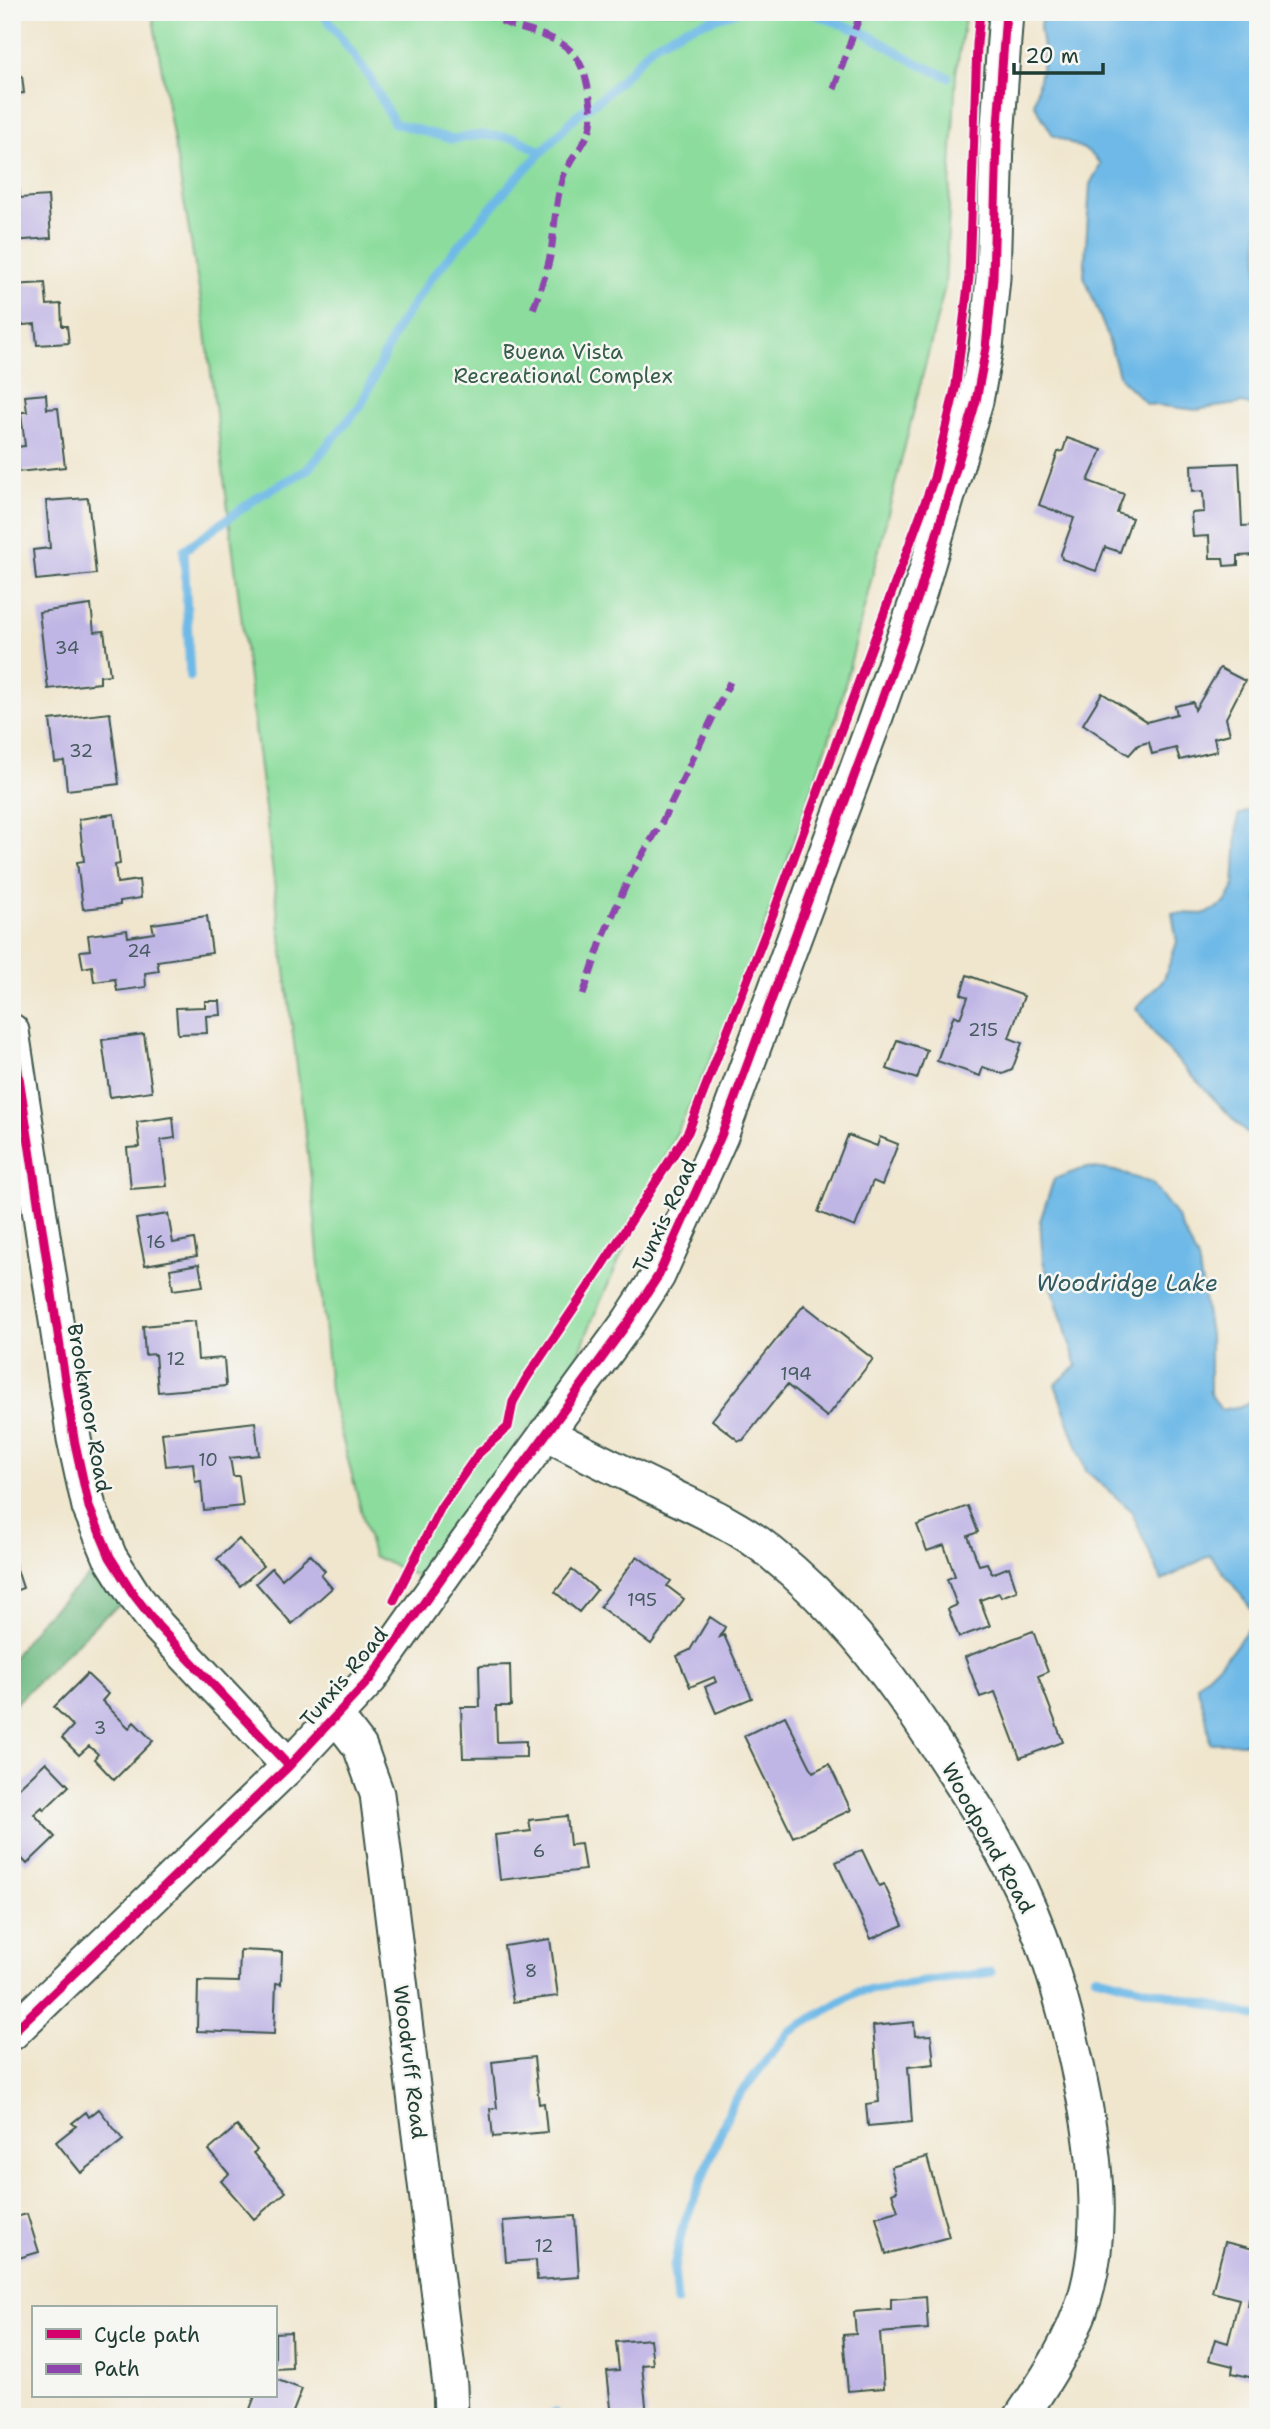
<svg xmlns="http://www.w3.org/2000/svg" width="1270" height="2429" font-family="'Shantell Sans',sans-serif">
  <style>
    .green { fill: #8cdd9d; stroke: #568d68; stroke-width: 2 }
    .forest { fill: #71bc84; stroke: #487c5c; stroke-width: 2 }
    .water { fill: #6eb9e7; stroke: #467b8e; stroke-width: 2 }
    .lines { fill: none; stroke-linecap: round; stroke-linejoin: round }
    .stream { stroke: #6eb9e7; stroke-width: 9 }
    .building { fill: #c0b6e5 }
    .minor-casing { stroke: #3e564b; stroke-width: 37 }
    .minor { stroke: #fff; stroke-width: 33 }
    .quiet { stroke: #8e44ad; stroke-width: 7; stroke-dasharray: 14 7; stroke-linecap: butt }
    .cycleway-casing { stroke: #f6f6f2; stroke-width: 13 }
    .cycleway { stroke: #d6006c; stroke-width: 9 }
    .labels { text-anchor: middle; stroke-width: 5; stroke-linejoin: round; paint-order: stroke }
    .number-label { font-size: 18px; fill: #475b60 }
    .park-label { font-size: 21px; fill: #355d49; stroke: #f6f6f2 }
    .street-label { font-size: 21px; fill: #1f3d34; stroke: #f6f6f2 }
    .water-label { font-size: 23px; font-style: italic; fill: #335c61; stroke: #f6f6f2 }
  </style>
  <rect width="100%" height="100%" fill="#f6f6f2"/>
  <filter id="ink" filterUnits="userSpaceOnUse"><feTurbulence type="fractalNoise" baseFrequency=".0143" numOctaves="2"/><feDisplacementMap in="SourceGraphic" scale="14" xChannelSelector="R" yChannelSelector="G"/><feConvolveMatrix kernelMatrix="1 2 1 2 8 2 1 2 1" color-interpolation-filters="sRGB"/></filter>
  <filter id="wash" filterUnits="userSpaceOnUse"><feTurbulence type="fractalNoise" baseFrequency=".00686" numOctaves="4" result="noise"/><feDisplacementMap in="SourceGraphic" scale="28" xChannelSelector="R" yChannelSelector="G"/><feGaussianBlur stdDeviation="1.57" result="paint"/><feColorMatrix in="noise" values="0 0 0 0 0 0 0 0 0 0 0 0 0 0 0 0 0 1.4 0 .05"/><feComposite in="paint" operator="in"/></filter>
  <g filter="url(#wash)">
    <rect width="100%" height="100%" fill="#f0e6ce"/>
    <path class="green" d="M 152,12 L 966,12 L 956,73 L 945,286 L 837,716 L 745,983 L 593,1318 L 564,1393 L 526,1432 L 446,1537 L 425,1580 L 373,1556 L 330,1391 L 313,1196 L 205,325 Z"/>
    <path class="forest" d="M 110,1557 L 134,1595 L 101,1619 L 12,1707 L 12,1659 L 41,1620 Z"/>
    <path class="water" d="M 1042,12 L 1258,12 L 1258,408 L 1243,403 L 1196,410 L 1147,404 L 1120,378 L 1106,332 L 1084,276 L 1090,184 L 1101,164 L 1088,151 L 1053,135 L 1034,104 L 1044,55 L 1040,27 Z
      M 1247,811 L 1258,811 L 1258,1156 L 1253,1140 L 1162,1044 L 1136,1008 L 1164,979 L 1177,942 L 1172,913 L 1206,914 L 1225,903 L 1234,887 L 1238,816 Z
      M 1087,1167 L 1115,1171 L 1152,1183 L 1176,1215 L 1198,1260 L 1210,1335 L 1210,1393 L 1221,1410 L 1246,1405 L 1258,1395 L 1258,1743 L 1210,1743 L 1206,1716 L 1197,1685 L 1231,1652 L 1257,1616 L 1210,1555 L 1162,1581 L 1131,1510 L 1086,1471 L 1055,1384 L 1077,1366 L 1043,1261 L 1040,1221 L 1054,1179 Z"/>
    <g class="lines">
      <path class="stream" d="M 322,12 L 369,76 L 394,123 L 451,139 L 482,135 L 516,138 L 541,152
        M 809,12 L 865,33 L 917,63 L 948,77
        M 190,677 L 184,550 L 261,495 L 307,470 L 361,405 L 397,328 L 432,277 L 511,184 L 578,114 L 600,99 L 620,81 L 653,45 L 686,28 L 736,12
        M 1095,1976 L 1258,2017
        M 677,2302 L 674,2268 L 682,2229 L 732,2104 L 789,2032 L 857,1992 L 991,1972
        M 553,2417 L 555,2413"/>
    </g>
    <g id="blocks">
      <path class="building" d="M 12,69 L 14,69 L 15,77 L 22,76 L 24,93 L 12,94 Z
        M 12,176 L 18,176 L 20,198 L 48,196 L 51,238 L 12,241 Z
        M 45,283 L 47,305 L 61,304 L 62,326 L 67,326 L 69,343 L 37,345 L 35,324 L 12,326 L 12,285 Z
        M 46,394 L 47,409 L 58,408 L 65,467 L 18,472 L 15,447 L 25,446 L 21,412 L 27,412 L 25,396 Z
        M 1067,438 L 1102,450 L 1088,481 L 1124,494 L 1117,513 L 1132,518 L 1120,552 L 1105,547 L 1096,571 L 1062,559 L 1061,554 L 1074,518 L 1039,505 L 1058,452 L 1063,451 Z
        M 1239,463 L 1242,526 L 1258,525 L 1258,555 L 1238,556 L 1238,565 L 1224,566 L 1223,558 L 1210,558 L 1209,536 L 1193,537 L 1191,513 L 1204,512 L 1203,491 L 1192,492 L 1191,465 Z
        M 88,498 L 96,574 L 36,580 L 33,550 L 50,548 L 46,501 Z
        M 91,605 L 94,632 L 104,631 L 110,675 L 100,676 L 100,683 L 48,689 L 39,612 Z
        M 1220,668 L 1245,681 L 1226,718 L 1230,734 L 1214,738 L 1217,751 L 1180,760 L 1176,748 L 1152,754 L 1149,742 L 1138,745 L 1129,755 L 1083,724 L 1102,693 L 1147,722 L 1177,714 L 1175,706 L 1193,702 L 1195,710 Z
        M 110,713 L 119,784 L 67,790 L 64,761 L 55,762 L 50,720 Z
        M 114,814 L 120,864 L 115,865 L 117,883 L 139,880 L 141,898 L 120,901 L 120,905 L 83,909 L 77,862 L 84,861 L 79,819 Z
        M 207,916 L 212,953 L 157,961 L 159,971 L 145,973 L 146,987 L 117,991 L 115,979 L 94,982 L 92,966 L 83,968 L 80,951 L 90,950 L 88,935 L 127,930 L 128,937 L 154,933 L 152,924 Z
        M 967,975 L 1024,996 L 1009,1038 L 1022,1043 L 1012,1070 L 1003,1074 L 983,1067 L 980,1076 L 937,1061 L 954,1015 L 960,1018 L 968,997 L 961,994 Z
        M 205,1001 L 220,1001 L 221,1015 L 206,1016 L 207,1033 L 178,1034 L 176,1008 L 205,1007 Z
        M 144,1034 L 152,1091 L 110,1097 L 102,1040 Z
        M 897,1040 L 927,1050 L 917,1079 L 887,1069 Z
        M 173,1117 L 175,1138 L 161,1140 L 167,1186 L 131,1189 L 127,1148 L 140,1147 L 137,1122 Z
        M 848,1135 L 877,1146 L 880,1137 L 898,1144 L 882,1185 L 873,1181 L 855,1227 L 818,1212 Z
        M 168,1214 L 173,1243 L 194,1239 L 197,1256 L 145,1265 L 136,1219 Z
        M 199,1264 L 203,1286 L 173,1290 L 170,1269 Z
        M 804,1305 L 873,1359 L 827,1417 L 787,1385 L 743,1440 L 739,1441 L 712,1420 Z
        M 195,1321 L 198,1360 L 224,1358 L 226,1386 L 158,1392 L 155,1354 L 145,1355 L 143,1326 Z
        M 255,1422 L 259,1455 L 230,1458 L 233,1476 L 239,1476 L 243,1506 L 204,1510 L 201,1481 L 195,1482 L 193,1463 L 166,1466 L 162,1433 Z
        M 968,1506 L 978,1532 L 968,1536 L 979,1565 L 987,1563 L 992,1574 L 1009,1567 L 1017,1591 L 1001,1597 L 999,1593 L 980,1600 L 990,1626 L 959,1637 L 948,1609 L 957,1605 L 947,1579 L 955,1576 L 944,1545 L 927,1551 L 917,1525 Z
        M 239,1539 L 263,1566 L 240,1586 L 217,1559 Z
        M 12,1554 L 23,1588 L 12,1592 Z
        M 310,1554 L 325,1571 L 321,1575 L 332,1588 L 292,1624 L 256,1583 L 272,1568 L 282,1579 Z
        M 637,1556 L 671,1581 L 667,1586 L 684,1599 L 651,1644 L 600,1607 Z
        M 572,1570 L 597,1590 L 579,1612 L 555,1592 Z
        M 710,1617 L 725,1627 L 720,1637 L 724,1635 L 752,1698 L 716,1713 L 705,1687 L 716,1682 L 714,1677 L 690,1687 L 677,1656 L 690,1650 Z
        M 1033,1631 L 1048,1672 L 1038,1676 L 1063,1742 L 1020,1758 L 995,1692 L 980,1697 L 965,1657 Z
        M 510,1665 L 511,1706 L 496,1706 L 497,1742 L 526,1741 L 526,1757 L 463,1758 L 461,1707 L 480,1707 L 479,1666 Z
        M 87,1674 L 108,1694 L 102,1701 L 129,1728 L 134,1722 L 153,1741 L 114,1780 L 94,1759 L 98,1754 L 89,1746 L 79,1755 L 62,1738 L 73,1726 L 54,1707 Z
        M 785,1716 L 813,1772 L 829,1764 L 851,1810 L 793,1837 L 744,1736 Z
        M 46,1762 L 69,1786 L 44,1810 L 42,1807 L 34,1814 L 55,1837 L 27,1864 L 12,1848 L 12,1830 L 19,1824 L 12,1817 L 12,1794 Z
        M 567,1816 L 570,1845 L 581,1844 L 585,1870 L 500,1880 L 495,1835 L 531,1831 L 529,1820 Z
        M 862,1850 L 879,1886 L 884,1884 L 903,1925 L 871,1939 L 836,1862 Z
        M 550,1939 L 558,1996 L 513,2002 L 504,1946 Z
        M 240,1950 L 282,1952 L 281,1984 L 276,1983 L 274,2034 L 197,2031 L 198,1981 L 239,1982 Z
        M 914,2022 L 915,2036 L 931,2035 L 934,2064 L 908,2067 L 912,2122 L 868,2126 L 866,2104 L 879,2102 L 873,2026 Z
        M 534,2057 L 539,2104 L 544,2103 L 547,2132 L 493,2137 L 490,2109 L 497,2108 L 492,2062 Z
        M 99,2109 L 123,2140 L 81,2173 L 56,2142 L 76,2126 L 72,2123 L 86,2112 L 89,2117 Z
        M 237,2126 L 257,2150 L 253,2153 L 286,2192 L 254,2219 L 221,2181 L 229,2174 L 209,2150 Z
        M 927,2157 L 949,2237 L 886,2254 L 876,2217 L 898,2211 L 892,2193 L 897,2191 L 891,2167 Z
        M 27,2214 L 39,2252 L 12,2260 L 12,2218 Z
        M 575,2216 L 579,2277 L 537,2280 L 536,2260 L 506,2262 L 503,2221 Z
        M 1225,2242 L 1258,2250 L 1258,2270 L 1254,2287 L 1258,2288 L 1258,2301 L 1249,2299 L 1248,2306 L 1258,2308 L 1258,2379 L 1232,2373 L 1233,2366 L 1209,2360 L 1215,2339 L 1228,2343 L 1239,2299 L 1212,2292 Z
        M 926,2296 L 928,2329 L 880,2333 L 884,2388 L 848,2391 L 843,2335 L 856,2334 L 854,2312 L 891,2309 L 891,2299 Z
        M 291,2332 L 292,2368 L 275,2369 L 275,2333 Z
        M 650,2339 L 653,2364 L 642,2365 L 647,2416 L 612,2417 L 607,2371 L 619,2370 L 616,2342 Z
        M 275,2379 L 302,2389 L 291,2417 L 247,2417 L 255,2396 L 275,2396 Z"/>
    </g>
  </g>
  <g filter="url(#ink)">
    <use href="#blocks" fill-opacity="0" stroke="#3e564b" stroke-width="2"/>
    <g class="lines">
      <defs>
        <path id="minor" d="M 12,1031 L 74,1439 L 89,1507 L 110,1557 L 134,1595 L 158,1626 L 289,1766
          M 546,1433 C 586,1455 627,1474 668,1494 C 703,1511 740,1527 770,1552 C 835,1604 882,1664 928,1733 C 961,1783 995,1834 1020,1887 C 1051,1953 1069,2023 1083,2094 C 1096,2159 1104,2233 1085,2297 C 1072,2340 1046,2380 1021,2417
          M 337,1717 L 360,1747 L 377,1794 L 450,2386 L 451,2417
          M 12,2033 L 289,1766 L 370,1679 L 467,1542 L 629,1321 L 658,1276 L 721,1136 L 873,725 L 920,591 L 976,401 L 986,348 L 993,278 L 997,140 L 1006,12"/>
      </defs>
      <use href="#minor" class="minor-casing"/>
      <use href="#minor" class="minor"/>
      <path class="quiet" d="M 482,12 C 493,17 505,23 516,27 C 555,39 579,42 588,88 C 590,98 593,114 591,125 C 587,144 569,159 563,177 C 556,199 555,222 552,245 C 549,268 540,290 532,312
        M 834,89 L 861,12
        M 583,995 L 602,939 L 630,876 L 662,822 L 730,682"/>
      <defs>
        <path id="cycleway" d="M 12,1031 L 74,1439 L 89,1507 L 110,1557 L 134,1595 L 158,1626 L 289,1766
          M 394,1600 L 441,1507 L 478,1454 L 508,1427 L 513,1402 L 526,1379 L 599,1271 L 688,1132 L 773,914 L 934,478 L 956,385 L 969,277 L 977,44 L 980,12
          M 12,2033 L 289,1766 L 370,1679 L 467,1542 L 629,1321 L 658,1276 L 721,1136 L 873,725 L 920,591 L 976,401 L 986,348 L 993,278 L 997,140 L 1006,12"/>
      </defs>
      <use href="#cycleway" class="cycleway-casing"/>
      <use href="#cycleway" class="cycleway"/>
    </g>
  </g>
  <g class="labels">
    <g class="number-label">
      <text x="67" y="654">34</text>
      <text x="81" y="757">32</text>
      <text x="139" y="957">24</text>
      <text x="983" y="1036">215</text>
      <text x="156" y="1248">16</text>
      <text x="176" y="1365">12</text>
      <text x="796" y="1380">194</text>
      <text x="208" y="1466">10</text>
      <text x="642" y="1606">195</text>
      <text x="100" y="1734">3</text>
      <text x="539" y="1857">6</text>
      <text x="531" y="1977">8</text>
      <text x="544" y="2252">12</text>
    </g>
    <g class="park-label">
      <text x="563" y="359">Buena Vista<tspan x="563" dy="24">Recreational Complex</tspan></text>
    </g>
    <g class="street-label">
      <text transform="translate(665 1216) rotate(-65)" y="7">Tunxis Road</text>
      <text transform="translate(89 1408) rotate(80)" y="7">Brookmoor Road</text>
      <text transform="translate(344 1677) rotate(-50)" y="7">Tunxis Road</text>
      <text transform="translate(988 1838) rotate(61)" y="7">Woodpond Road</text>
      <text transform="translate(410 2062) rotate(83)" y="7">Woodruff Road</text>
    </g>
    <g class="water-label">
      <text x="1127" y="1291">Woodridge Lake</text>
    </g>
  </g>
  <rect width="1270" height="2429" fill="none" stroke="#f6f6f2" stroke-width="42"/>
  <rect x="32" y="2306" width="245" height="91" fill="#f6f6f2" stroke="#a0aca6" stroke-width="2"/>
  <rect x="46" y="2329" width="35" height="10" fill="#d6006c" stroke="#a0aca6" stroke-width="2"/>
  <text x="94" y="2342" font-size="21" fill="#1f3d34">Cycle path</text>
  <rect x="46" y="2364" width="35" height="10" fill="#8e44ad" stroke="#a0aca6" stroke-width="2"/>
  <text x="94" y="2376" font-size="21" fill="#1f3d34">Path</text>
  <path d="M1014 63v10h89v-10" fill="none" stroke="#1f3d34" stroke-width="3.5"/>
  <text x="1025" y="63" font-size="21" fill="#1f3d34" stroke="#f6f6f2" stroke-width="5" paint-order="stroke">20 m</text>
</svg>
